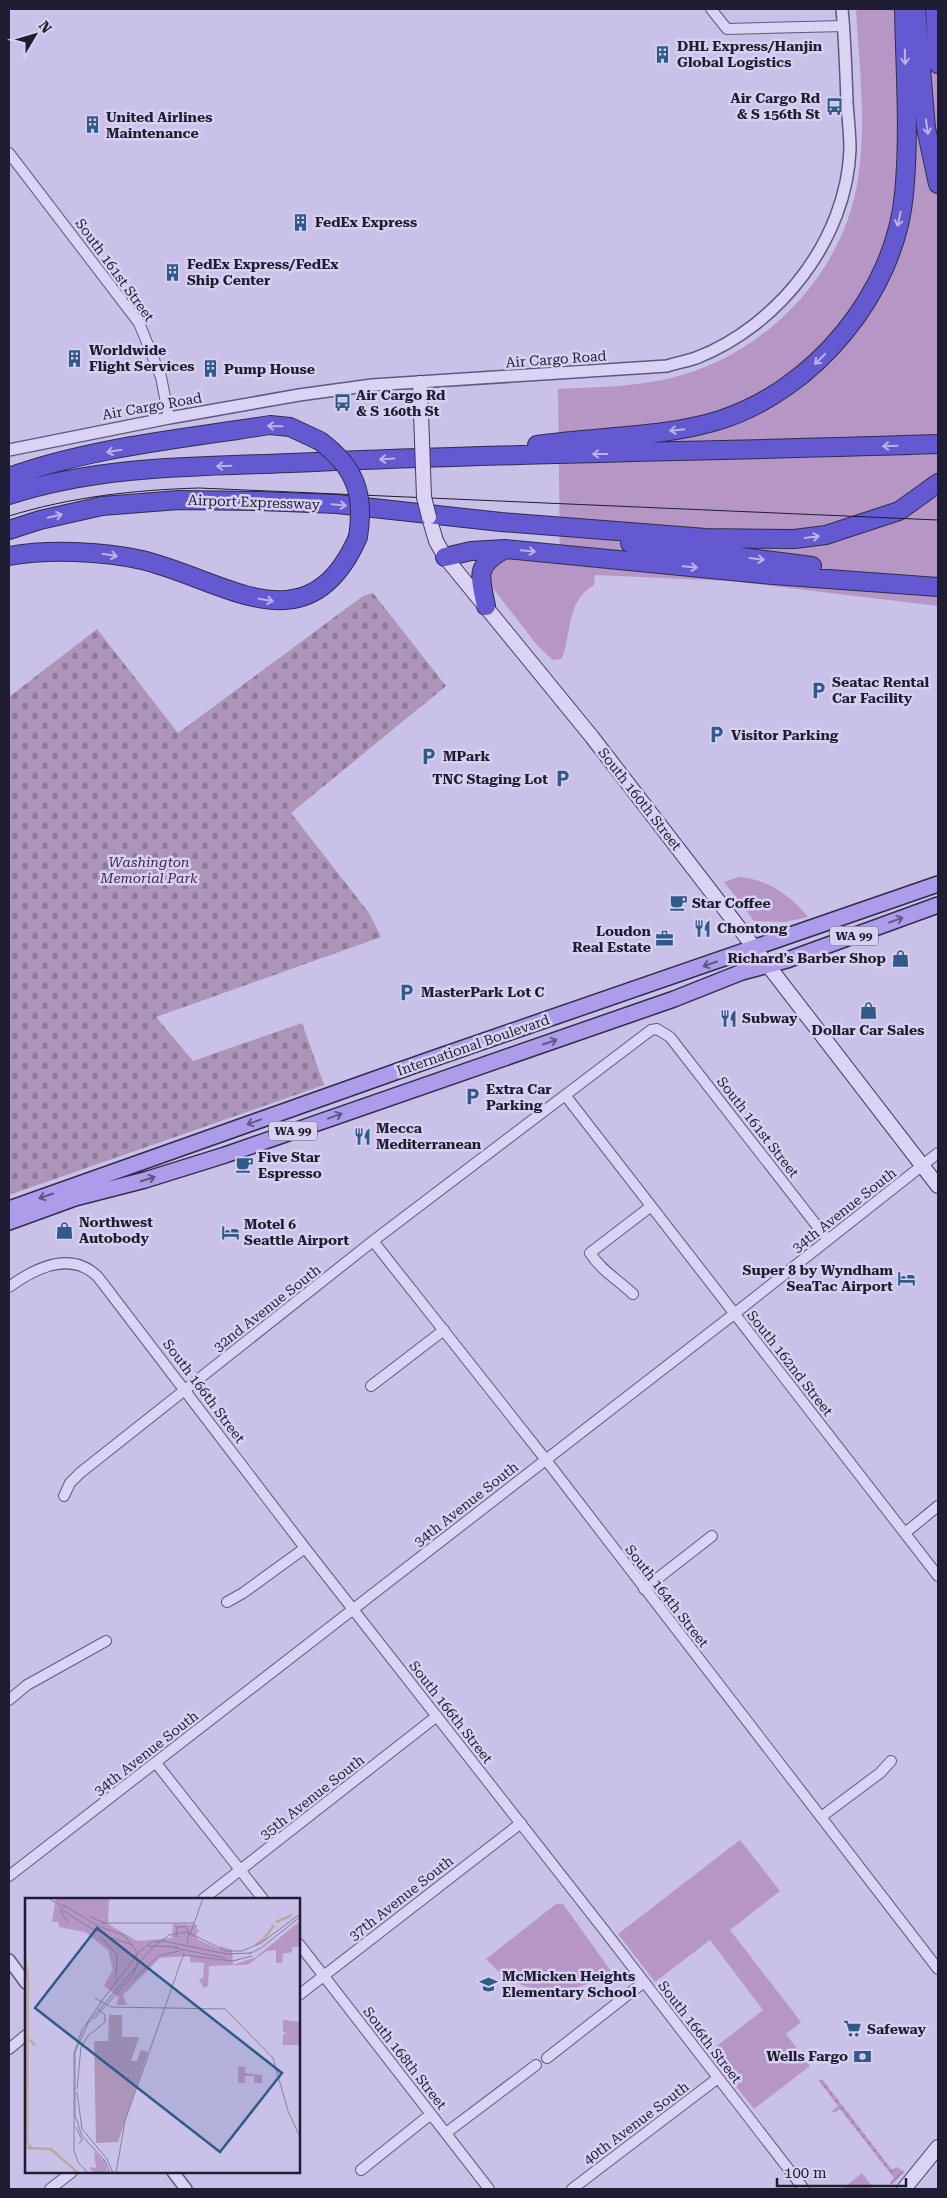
<svg xmlns="http://www.w3.org/2000/svg" width="947" height="2198" font-family="'Roboto Serif',serif">
  <style>
    .green { fill: #b596c5 }
    .cemetery { fill: url(#cemetery-stones) }
    .garden { fill: url(#garden-furrows) }
    .lines { fill: none; stroke-linecap: round; stroke-linejoin: round }
    .minor-casing { stroke: #5d5a80; stroke-width: 12 }
    .tertiary-casing { stroke: #5d5a80; stroke-width: 14 }
    .secondary-casing { stroke: #3f3e62; stroke-width: 16 }
    .primary-casing { stroke: #2e2e4e; stroke-width: 18 }
    .motorway-casing { stroke: #2e2e4e; stroke-width: 20 }
    .minor { stroke: #dbd3f4; stroke-width: 10 }
    .tertiary { stroke: #dbd3f4; stroke-width: 11 }
    .secondary { stroke: #dbd3f4; stroke-width: 14 }
    .primary { stroke: #ad9ce9; stroke-width: 15 }
    .motorway { stroke: #6459d0; stroke-width: 18 }
    .tram { stroke: #1e1d31; stroke-width: 1 }
    .secondary-bridge-casing { stroke: #3f3e62; stroke-width: 16; stroke-linecap: butt }
    .motorway-bridge-casing { stroke: #2e2e4e; stroke-width: 20; stroke-linecap: butt }
    .secondary-bridge { stroke: #dbd3f4; stroke-width: 14 }
    .motorway-bridge { stroke: #6459d0; stroke-width: 18 }
    .oneway { stroke: #bbb2e9 }
    .oneway2 { stroke: #5e5684 }
    .labels { text-anchor: middle; stroke-width: 5; stroke-linejoin: round; paint-order: stroke }
    .shield { fill: #d8d0f1; stroke: #56536b; stroke-width: 1 }
    .shield-label { font-size: 12px; font-weight: bold; fill: #1e1d31 }
    .poi-label { font-size: 14px; font-weight: bold; fill: #1e1d31; stroke: #d8d0f1; text-anchor: start }
    .street-label { font-size: 14px; fill: #1e1d31; stroke: #d8d0f1 }
    .park-label { font-size: 14px; font-style: italic; fill: #43264c; stroke: #d8d0f1 }
    .inset-river { fill: none; stroke: #bba9a3; stroke-width: 2.5 }
    .inset-road { fill: none; stroke: #857f9f; stroke-width: 1 }
    .view { fill: #315a89; fill-opacity: 0.15; stroke: #315a89; stroke-width: 2.5 }
    .inset-edge { fill: none; stroke: #1e1d31; stroke-width: 2.5 }
  </style>
  <defs>
    <pattern id="cemetery-stones" width="16" height="16" patternUnits="userSpaceOnUse" patternTransform="scale(1.25)"><rect width="16" height="16" fill="#ad95ba"/><path d="M2 7V4a2 2 0 0 1 4 0v3zM10 15v-3a2 2 0 0 1 4 0v3z" fill="#8c7998"/></pattern>
    <pattern id="garden-furrows" width="10" height="10" patternUnits="userSpaceOnUse" patternTransform="scale(1.25)"><rect width="10" height="10" fill="#b596c5"/><path d="M-1 1l2-2M0 10L10 0M9 11l2-2" fill="none" stroke="#937aa1"/></pattern>
  </defs>
  <rect width="100%" height="100%" fill="#cac1e8"/>
  <path class="green" d="M 856,9 L 938,9 L 938,606 L 731,581 L 595,575 L 594,585 C 567,601 572,628 563,656 L 561,659 L 553,660 L 537,645 L 491,586 C 486,573 491,567 501,558 L 560,563 L 558,389 C 595,387 634,387 671,378 C 767,355 848,270 859,171 C 866,117 859,63 856,9 Z
    M 739,877 C 767,879 790,895 808,917 L 785,922 L 754,921 L 724,882 Z
    M 740,1840 L 780,1891 L 730,1930 L 801,2022 L 786,2034 L 810,2066 L 754,2109 L 709,2052 L 763,2010 L 710,1940 L 655,1982 L 618,1934 Z
    M 556,1904 L 563,1904 L 611,1971 C 568,2000 523,1999 486,1959 Z
    M 862,2173 L 874,2189 L 842,2189 Z"/>
  <path class="cemetery" d="M 373,593 L 446,686 L 291,813 L 369,913 L 381,937 L 156,1017 L 193,1061 L 302,1023 L 324,1085 L 9,1195 L 9,697 L 97,629 L 178,733 L 363,596 Z"/>
  <path class="garden" d="M 822,2079 L 892,2170 L 897,2167 L 904,2172 L 891,2185 L 890,2183 L 894,2178 L 840,2109 L 834,2113 L 832,2111 L 838,2106 L 819,2081 Z"/>
  <g class="lines">
    <defs>
      <path id="minor" d="M 711,9 L 727,29 L 844,26
        M 9,153 L 139,323 L 161,377 L 169,418
        M 565,1095 L 938,1576
        M 373,1241 L 546,1460 L 938,1969
        M 9,1287 C 35,1268 71,1250 98,1277 L 305,1548 L 604,1930 L 804,2189
        M 633,1294 C 618,1280 601,1270 590,1253 L 650,1207
        M 371,1386 L 444,1330
        M 64,1496 L 70,1483 L 80,1473 L 373,1241 L 651,1030 L 657,1029 L 670,1037 L 828,1240
        M 905,1533 L 938,1506
        M 644,1589 L 712,1536
        M 227,1602 L 243,1593 L 305,1548
        M 9,1700 L 27,1685 L 106,1641
        M 156,1763 L 263,1899
        M 821,1817 L 880,1773 L 891,1761
        M 9,1876 L 734,1314 L 938,1153
        M 203,1899 L 437,1716
        M 299,1944 L 489,2189
        M 299,1995 L 521,1823
        M 9,2049 L 26,2035
        M 547,2058 L 644,1982
        M 446,2133 L 536,2065
        M 361,2170 L 431,2114
        M 50,2189 L 72,2172
        M 572,2189 L 718,2078"/>
      <path id="tertiary" d="M 9,450 L 169,418 L 299,395 L 372,385 L 667,366 C 676,363 687,361 696,358 C 779,326 847,239 850,149 C 850,134 848,118 847,103 C 846,72 845,40 842,9
        M 9,1960 L 26,1983
        M 173,2172 L 186,2189"/>
      <path id="secondary" d="M 420,383 L 421,413
        M 429,517 L 436,541 L 445,557 L 592,737 L 938,1186
        M 904,2189 L 938,2147"/>
      <path id="primary" d="M 9,1209 L 429,1060 L 938,884
        M 9,1222 L 75,1198 L 145,1180 L 225,1155 L 674,999 L 742,972 L 787,960 L 938,905"/>
      <path id="motorway" d="M 916,9 L 926,128 L 938,184
        M 935,9 L 938,64
        M 537,445 C 597,436 662,438 720,420 C 814,390 895,293 904,194 C 910,133 905,70 904,9
        M 9,477 C 92,447 183,439 270,425 L 290,427 L 320,441
        M 9,495 C 107,463 213,467 315,462 C 523,453 731,451 938,444
        M 9,530 L 40,520 L 102,506 L 179,500 L 259,501 L 337,504 L 501,522 L 706,538 L 794,539 L 826,535 L 899,511 L 938,483
        M 630,543 L 812,566
        M 9,556 C 48,549 102,551 142,560 C 225,580 308,651 358,537
        M 445,557 L 471,551 L 505,549 L 773,575 L 938,587
        M 486,606 C 480,576 474,566 505,549"/>
    </defs>
    <use href="#minor" class="minor-casing"/>
    <use href="#tertiary" class="tertiary-casing"/>
    <use href="#secondary" class="secondary-casing"/>
    <use href="#primary" class="primary-casing"/>
    <use href="#motorway" class="motorway-casing"/>
    <use href="#minor" class="minor"/>
    <use href="#tertiary" class="tertiary"/>
    <use href="#secondary" class="secondary"/>
    <use href="#primary" class="primary"/>
    <use href="#motorway" class="motorway"/>
    <path class="tram" d="M 9,516 C 71,497 133,490 199,488 L 938,520"/>
    <defs>
      <path id="secondary-bridge" d="M 421,413 L 424,497 L 429,517"/>
      <path id="motorway-bridge" d="M 320,441 C 355,467 365,494 358,537"/>
    </defs>
    <use href="#secondary-bridge" class="secondary-bridge-casing"/>
    <use href="#motorway-bridge" class="motorway-bridge-casing"/>
    <use href="#secondary-bridge" class="secondary-bridge"/>
    <use href="#motorway-bridge" class="motorway-bridge"/>
  </g>
  <defs><path id="oneway-shaft" d="M-6 0H5M1.5-3L5.5 0L1.5 3" fill="none" stroke-width="1.6" stroke-linecap="round" stroke-linejoin="round" transform="scale(1.25)"/></defs>
  <g class="oneway">
    <use href="#oneway-shaft" transform="translate(905 57) rotate(89)"/>
    <use href="#oneway-shaft" transform="translate(927 127) rotate(82)"/>
    <use href="#oneway-shaft" transform="translate(899 219) rotate(102)"/>
    <use href="#oneway-shaft" transform="translate(820 359) rotate(135)"/>
    <use href="#oneway-shaft" transform="translate(275 426) rotate(-179)"/>
    <use href="#oneway-shaft" transform="translate(677 430) rotate(174)"/>
    <use href="#oneway-shaft" transform="translate(890 446) rotate(178)"/>
    <use href="#oneway-shaft" transform="translate(114 451) rotate(171)"/>
    <use href="#oneway-shaft" transform="translate(600 454) rotate(180)"/>
    <use href="#oneway-shaft" transform="translate(387 459) rotate(177)"/>
    <use href="#oneway-shaft" transform="translate(224 466) rotate(178)"/>
    <use href="#oneway-shaft" transform="translate(339 505) rotate(5)"/>
    <use href="#oneway-shaft" transform="translate(55 516) rotate(-13)"/>
    <use href="#oneway-shaft" transform="translate(812 537) rotate(-7)"/>
    <use href="#oneway-shaft" transform="translate(528 551) rotate(5)"/>
    <use href="#oneway-shaft" transform="translate(110 555) rotate(9)"/>
    <use href="#oneway-shaft" transform="translate(757 559) rotate(7)"/>
    <use href="#oneway-shaft" transform="translate(690 567) rotate(5)"/>
    <use href="#oneway-shaft" transform="translate(266 600) rotate(10)"/>
  </g>
  <g class="oneway2">
    <use href="#oneway-shaft" transform="translate(896 920) rotate(-20)"/>
    <use href="#oneway-shaft" transform="translate(710 964) rotate(161)"/>
    <use href="#oneway-shaft" transform="translate(550 1042) rotate(-19)"/>
    <use href="#oneway-shaft" transform="translate(335 1116) rotate(-20)"/>
    <use href="#oneway-shaft" transform="translate(254 1122) rotate(160)"/>
    <use href="#oneway-shaft" transform="translate(148 1179) rotate(-17)"/>
    <use href="#oneway-shaft" transform="translate(46 1196) rotate(161)"/>
  </g>
  <defs>
    <symbol id="building-bare" viewBox="-9 -9 18 18"><path d="M-4-6H4V6H1V3H-1V6H-4ZM-2.5-4.3h1.7v1.8h-1.7ZM.8-4.3h1.7v1.8H.8ZM-2.5-1h1.7V.8h-1.7ZM.8-1h1.7V.8H.8Z" fill="#315a89" stroke="#d8d0f1" stroke-width="2.5" paint-order="stroke"/></symbol>
    <symbol id="bus-bare" viewBox="-9 -9 18 18"><path d="M-5-6H5V4H4V6H2V4H-2V6H-4V4H-5ZM-3.5-4V0h7V-4ZM-3.5 1.2v1.5H-2V1.2ZM2 1.2v1.5H3.5V1.2Z" fill="#315a89" stroke="#d8d0f1" stroke-width="2.5" paint-order="stroke"/></symbol>
    <symbol id="parking-bare" viewBox="-9 -9 18 18"><path d="M-3.5-5.5H1a3.5 3.5 0 0 1 0 7H-1V5.5H-3.5ZM-1-3.4V-.6H.8a1.4 1.4 0 0 0 0-2.8Z" fill="#315a89" stroke="#d8d0f1" stroke-width="2.5" paint-order="stroke"/></symbol>
    <symbol id="cafe-bare" viewBox="-9 -9 18 18"><path d="M-5.5-4.5H6V0H3Q3 3.5 0 3.5H-2.5Q-5.5 3.5-5.5 0ZM3-3.2v2h1.7v-2ZM-6 4.5H4V6H-6Z" fill="#315a89" stroke="#d8d0f1" stroke-width="2.5" paint-order="stroke"/></symbol>
    <symbol id="restaurant-bare" viewBox="-9 -9 18 18"><path d="M-5-6h1v4h1v-4h1v4h1v-4h1v5L-1.5 .5V6h-2V.5L-5-1ZM5-6V6H3V1.5H1.5Q1.5-4 5-6Z" fill="#315a89" stroke="#d8d0f1" stroke-width="2.5" paint-order="stroke"/></symbol>
    <symbol id="office-bare" viewBox="-9 -9 18 18"><path d="M-6-3h4V-5.5h4V-3h4V5H-6ZM-1-4.5V-3h2v-1.5ZM-6 0V1H6V0Z" fill="#315a89" stroke="#d8d0f1" stroke-width="2.5" paint-order="stroke"/></symbol>
    <symbol id="shop-bare" viewBox="-9 -9 18 18"><path d="M-5-2.5h2.3a2.7 3.5 0 0 1 5.4 0H5L5.5 6h-11ZM-1.5-2.5h3a1.5 2.3 0 0 0-3 0Z" fill="#315a89" stroke="#d8d0f1" stroke-width="2.5" paint-order="stroke"/></symbol>
    <symbol id="hotel-bare" viewBox="-9 -9 18 18"><path d="M-6-4.5h1.5V1H6V5H4.5V3h-9V5H-6ZM-4 0a1.8 1.8 0 1 1 3.6 0ZM.5 0V-2.5h3Q6-2.5 6 0Z" fill="#315a89" stroke="#d8d0f1" stroke-width="2.5" paint-order="stroke"/></symbol>
    <symbol id="school-bare" viewBox="-9 -9 18 18"><path d="M0-5L7-2L0 1L-7-2ZM-4 1L0 2.5L4 1V4Q0 6-4 4Z" fill="#315a89" stroke="#d8d0f1" stroke-width="2.5" paint-order="stroke"/></symbol>
    <symbol id="supermarket-bare" viewBox="-9 -9 18 18"><path d="M-6-5.5h2.5l.6 2H6L4.5 2H-2.5L-4.4-4H-6ZM-1.5 3.2a1.3 1.3 0 1 0 .1 0ZM3 3.2a1.3 1.3 0 1 0 .1 0Z" fill="#315a89" stroke="#d8d0f1" stroke-width="2.5" paint-order="stroke"/></symbol>
    <symbol id="bank-bare" viewBox="-9 -9 18 18"><path d="M-6-4H6V4H-6ZM0-2.3a2.3 2.3 0 1 0 0 4.6a2.3 2.3 0 1 0 0-4.6Z" fill="#315a89" stroke="#d8d0f1" stroke-width="2.5" paint-order="stroke"/></symbol>
  </defs>
  <g fill-rule="evenodd">
    <use href="#building-bare" x="650" y="42" width="25" height="25"/>
    <use href="#bus-bare" x="822" y="94" width="25" height="25"/>
    <use href="#building-bare" x="80" y="112" width="25" height="25"/>
    <use href="#building-bare" x="288" y="210" width="25" height="25"/>
    <use href="#building-bare" x="160" y="260" width="25" height="25"/>
    <use href="#building-bare" x="62" y="346" width="25" height="25"/>
    <use href="#building-bare" x="198" y="356" width="25" height="25"/>
    <use href="#bus-bare" x="330" y="390" width="25" height="25"/>
    <use href="#parking-bare" x="806" y="678" width="25" height="25"/>
    <use href="#parking-bare" x="704" y="722" width="25" height="25"/>
    <use href="#parking-bare" x="416" y="744" width="25" height="25"/>
    <use href="#parking-bare" x="550" y="766" width="25" height="25"/>
    <use href="#cafe-bare" x="666" y="890" width="25" height="25"/>
    <use href="#restaurant-bare" x="690" y="916" width="25" height="25"/>
    <use href="#office-bare" x="652" y="926" width="25" height="25"/>
    <use href="#shop-bare" x="888" y="946" width="25" height="25"/>
    <use href="#parking-bare" x="394" y="980" width="25" height="25"/>
    <use href="#shop-bare" x="856" y="998" width="25" height="25"/>
    <use href="#restaurant-bare" x="716" y="1006" width="25" height="25"/>
    <use href="#parking-bare" x="460" y="1084" width="25" height="25"/>
    <use href="#restaurant-bare" x="350" y="1124" width="25" height="25"/>
    <use href="#cafe-bare" x="232" y="1152" width="25" height="25"/>
    <use href="#shop-bare" x="52" y="1218" width="25" height="25"/>
    <use href="#hotel-bare" x="218" y="1220" width="25" height="25"/>
    <use href="#hotel-bare" x="894" y="1266" width="25" height="25"/>
    <use href="#school-bare" x="476" y="1972" width="25" height="25"/>
    <use href="#supermarket-bare" x="840" y="2016" width="25" height="25"/>
    <use href="#bank-bare" x="850" y="2044" width="25" height="25"/>
  </g>
  <g class="labels">
    <g class="shield">
      <rect x="830" y="926.5" width="48" height="19" rx="4"/>
      <rect x="269" y="1121.5" width="48" height="19" rx="4"/>
    </g>
    <g class="shield-label">
      <text x="854" y="940">WA 99</text>
      <text x="293" y="1135">WA 99</text>
    </g>
    <g class="poi-label">
      <text x="677" y="51">DHL Express/Hanjin<tspan x="677" dy="16">Global Logistics</tspan></text>
      <text x="820" y="103" text-anchor="end">Air Cargo Rd<tspan x="820" dy="16">&amp; S 156th St</tspan></text>
      <text x="106" y="122">United Airlines<tspan x="106" dy="16">Maintenance</tspan></text>
      <text x="315" y="227">FedEx Express</text>
      <text x="187" y="269">FedEx Express/FedEx<tspan x="187" dy="16">Ship Center</tspan></text>
      <text x="89" y="355">Worldwide<tspan x="89" dy="16">Flight Services</tspan></text>
      <text x="224" y="374">Pump House</text>
      <text x="356" y="400">Air Cargo Rd<tspan x="356" dy="16">&amp; S 160th St</tspan></text>
      <text x="832" y="687">Seatac Rental<tspan x="832" dy="16">Car Facility</tspan></text>
      <text x="731" y="740">Visitor Parking</text>
      <text x="443" y="761">MPark</text>
      <text x="548" y="784" text-anchor="end">TNC Staging Lot</text>
      <text x="692" y="908">Star Coffee</text>
      <text x="717" y="933">Chontong</text>
      <text x="651" y="936" text-anchor="end">Loudon<tspan x="651" dy="16">Real Estate</tspan></text>
      <text x="886" y="963" text-anchor="end">Richard's Barber Shop</text>
      <text x="421" y="997">MasterPark Lot C</text>
      <text x="742" y="1023">Subway</text>
      <text x="868" y="1035" text-anchor="middle">Dollar Car Sales</text>
      <text x="486" y="1094">Extra Car<tspan x="486" dy="16">Parking</tspan></text>
      <text x="376" y="1133">Mecca<tspan x="376" dy="16">Mediterranean</tspan></text>
      <text x="258" y="1162">Five Star<tspan x="258" dy="16">Espresso</tspan></text>
      <text x="79" y="1227">Northwest<tspan x="79" dy="16">Autobody</tspan></text>
      <text x="244" y="1229">Motel 6<tspan x="244" dy="16">Seattle Airport</tspan></text>
      <text x="893" y="1275" text-anchor="end">Super 8 by Wyndham<tspan x="893" dy="16">SeaTac Airport</tspan></text>
      <text x="502" y="1981">McMicken Heights<tspan x="502" dy="16">Elementary School</tspan></text>
      <text x="867" y="2034">Safeway</text>
      <text x="848" y="2061" text-anchor="end">Wells Fargo</text>
    </g>
    <g class="street-label">
      <text transform="translate(115 270) rotate(54)" y="5">South 161st Street</text>
      <text transform="translate(556 359) rotate(-4)" y="5">Air Cargo Road</text>
      <text transform="translate(152 406) rotate(-10)" y="5">Air Cargo Road</text>
      <text transform="translate(254 502) rotate(2)" y="5">Airport Expressway</text>
      <text transform="translate(640 799) rotate(52)" y="5">South 160th Street</text>
      <text transform="translate(473 1045) rotate(-19)" y="5">International Boulevard</text>
      <text transform="translate(758 1127) rotate(52)" y="5">South 161st Street</text>
      <text transform="translate(844 1210) rotate(-38)" y="5">34th Avenue South</text>
      <text transform="translate(267 1308) rotate(-38)" y="5">32nd Avenue South</text>
      <text transform="translate(790 1363) rotate(52)" y="5">South 162nd Street</text>
      <text transform="translate(204 1391) rotate(53)" y="5">South 166th Street</text>
      <text transform="translate(466 1504) rotate(-38)" y="5">34th Avenue South</text>
      <text transform="translate(667 1596) rotate(52)" y="5">South 164th Street</text>
      <text transform="translate(451 1712) rotate(52)" y="5">South 166th Street</text>
      <text transform="translate(146 1753) rotate(-38)" y="5">34th Avenue South</text>
      <text transform="translate(312 1797) rotate(-38)" y="5">35th Avenue South</text>
      <text transform="translate(401 1898) rotate(-38)" y="5">37th Avenue South</text>
      <text transform="translate(700 2032) rotate(52)" y="5">South 166th Street</text>
      <text transform="translate(405 2058) rotate(52)" y="5">South 168th Street</text>
      <text transform="translate(636 2123) rotate(-37)" y="5">40th Avenue South</text>
    </g>
    <g class="park-label">
      <text x="149" y="867">Washington<tspan x="149" dy="16">Memorial Park</tspan></text>
    </g>
  </g>
  <g transform="translate(25 1898)">
    <rect width="275" height="275" fill="#cac1e8"/>
    <path d="M 31,0 L 84,0 L 83,26 L 112,43 L 147,40 L 148,26 L 172,27 L 172,32 L 175,32 L 171,36 L 172,41 L 194,51 L 195,48 L 207,52 L 208,67 L 184,68 L 183,88 L 179,90 L 174,82 L 178,80 L 179,65 L 165,64 L 165,58 L 135,60 L 98,97 L 102,107 L 91,107 L 94,99 L 79,88 L 88,71 L 83,52 L 60,34 L 34,29 L 33,24 L 27,24 ZM 258,122 L 275,124 L 275,147 L 258,147 L 258,136 L 263,136 L 258,134 ZM 213,168 L 220,169 L 220,175 L 237,177 L 237,185 L 229,185 L 229,178 L 220,178 L 220,185 L 213,185 ZM 69,253 L 80,264 L 83,275 L 69,275 L 64,269 L 71,270 Z" fill="#b596c5"/>
    <path d="M 275,23 L 275,49 L 267,49 L 267,54 L 258,56 L 257,65 L 251,65 L 251,52 L 242,53 L 222,67 L 208,67 L 231,59 Z" fill="#b596c5"/>
    <path d="M 84,117 L 97,117 L 97,139 L 114,139 L 106,163 L 112,163 L 116,152 L 123,154 L 93,244 L 71,245 L 69,143 L 83,143 Z" fill="#ad95ba"/>
    <path class="inset-river" d="M 251,24 L 267,17M 230,47 L 239,41 L 249,27M 0,59 L 3,78M 0,76 L 3,81 L 2,245 L 7,250M 0,146 L 3,141 L 10,147M 0,250 L 26,251 L 53,275"/>
    <path class="inset-road" d="M 23,0 L 40,10M 37,6 L 73,28 L 99,37 L 111,53 L 112,68 L 107,78 L 69,121M 34,10 L 72,34M 35,12 L 43,25M 65,19 L 80,25M 76,25 L 169,25M 69,30 L 84,39 L 108,47M 165,37 L 178,0M 75,38 L 92,57 L 91,80M 151,39 L 152,30 L 160,28 L 164,34 L 162,45M 123,48 L 153,49M 149,50 L 200,60M 224,56 L 236,50 L 275,19M 158,57 L 208,63 L 227,58M 109,81 L 133,58 L 154,53M 70,100 L 86,109 L 200,111 L 248,160 L 263,213 L 275,239M 52,191 L 56,149 L 63,138 L 80,124 L 80,117 L 73,111M 52,194 L 57,231 L 82,261 L 88,275M 51,229 L 57,242 L 54,246M 63,275 L 53,264 L 49,253 L 49,155 L 57,132 L 79,100 L 114,54 L 127,44 L 138,43 L 202,56 L 226,55M 85,275 L 80,263 L 57,238 L 50,217 L 50,154 L 63,125 L 127,50 L 144,37 L 162,34 L 201,53 L 217,53 L 236,45 L 275,16M 91,275 L 100,223 L 159,55"/>
    <path class="view" d="M 72,30 L 257,175 L 195,254 L 10,110 Z"/>
    <rect width="275" height="275" class="inset-edge"/>
  </g>
  <rect width="947" height="2198" fill="none" stroke="#1e1d31" stroke-width="20"/>
  <g transform="translate(35 35) rotate(52)" stroke="#d8d0f1" stroke-width="4" paint-order="stroke">
  <path d="M0-4L9 19L0 12L-9 19Z" fill="#1e1d31"/>
  <text y="-8" font-size="14" font-weight="bold" text-anchor="middle" fill="#1e1d31">N</text>
  </g>
  <path d="M777 2178v8h129v-8" fill="none" stroke="#1e1d31" stroke-width="2.5"/>
  <text x="784" y="2178" font-size="15" fill="#1e1d31" stroke="#d8d0f1" stroke-width="4" paint-order="stroke">100 m</text>
</svg>
